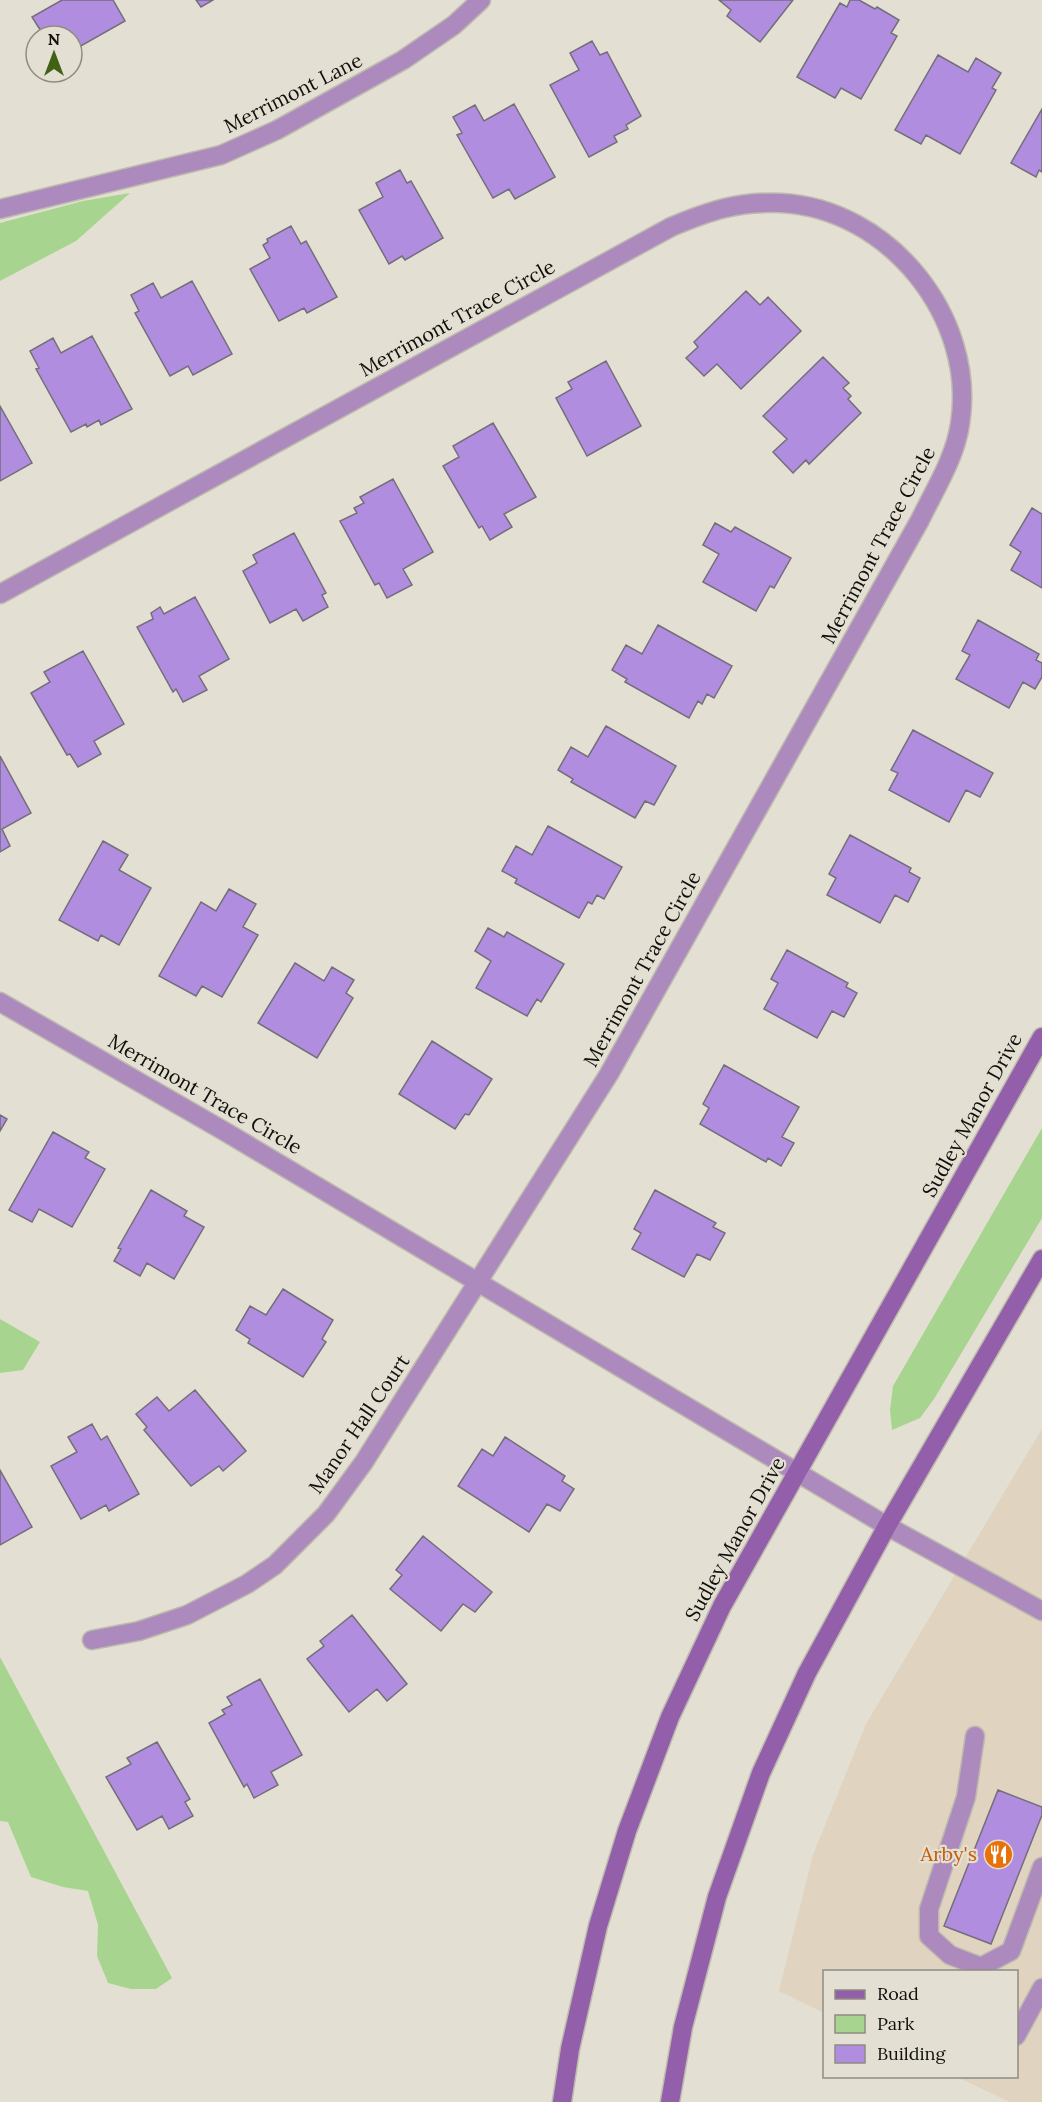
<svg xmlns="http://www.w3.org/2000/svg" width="1042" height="2102" font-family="Lora,serif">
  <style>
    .commercial { fill: #e0d3c0 }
    .green { fill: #a7d58f }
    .building { fill: #b18de0; stroke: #736e7a; stroke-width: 1.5 }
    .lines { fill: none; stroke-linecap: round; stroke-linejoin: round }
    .lane-casing { stroke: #bdbaae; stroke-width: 21 }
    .street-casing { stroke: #bdbaae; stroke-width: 21 }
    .secondary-casing { stroke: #bdbaae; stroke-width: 21 }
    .lane { stroke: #ad8abd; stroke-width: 18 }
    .street { stroke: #ad8abd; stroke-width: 18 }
    .secondary { stroke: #945faa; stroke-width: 18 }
    .labels { text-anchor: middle; stroke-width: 4.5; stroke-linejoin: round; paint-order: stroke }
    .street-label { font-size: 20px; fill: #100f0b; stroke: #e3dfd2 }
    .food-label { font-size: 20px; fill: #c56008; stroke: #e3dfd2; text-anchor: end }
  </style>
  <rect width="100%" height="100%" fill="#e3dfd2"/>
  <path class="commercial" d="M 1042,1429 L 1042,2102 L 1010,2102 L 957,2077 L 1016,2076 L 1016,1972 L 824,1972 L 824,2013 L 779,1991 L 813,1855 L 866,1724 Z"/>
  <path class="green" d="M 130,193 L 76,241 L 0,281 L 0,223 L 83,201 Z
    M 1042,1128 L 1042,1218 L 934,1399 L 920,1418 L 892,1430 L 890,1410 L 893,1386 Z
    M 0,1319 L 40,1342 L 23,1370 L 0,1373 Z
    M 0,1657 L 172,1978 L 156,1989 L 131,1989 L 108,1983 L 97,1956 L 98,1925 L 88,1891 L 63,1887 L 31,1877 L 8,1822 L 0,1821 Z"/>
  <path class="building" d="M 62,0 L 113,0 L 125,21 L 72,51 L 72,36 L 44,36 L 32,17 Z
    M 196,0 L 213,0 L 201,7 Z
    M 719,0 L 793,0 L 760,42 L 727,16 L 731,10 Z
    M 850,0 L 859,0 L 875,9 L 877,7 L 899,20 L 891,33 L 897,36 L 861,99 L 841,88 L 835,98 L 797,77 L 840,3 L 847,7 Z
    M 592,41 L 600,55 L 607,52 L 641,116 L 626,125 L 628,129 L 614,136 L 617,142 L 589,157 L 550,85 L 579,70 L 570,53 Z
    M 938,55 L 968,72 L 976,58 L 1001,73 L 992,88 L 996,90 L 960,154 L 926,135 L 921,144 L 895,130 Z
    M 514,104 L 555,177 L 515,199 L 509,189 L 493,198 L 457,135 L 462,133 L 453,117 L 475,105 L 484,121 Z
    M 1042,109 L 1042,172 L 1039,170 L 1036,177 L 1011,163 Z
    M 400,170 L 407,183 L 411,181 L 443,238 L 405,260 L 402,256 L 389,264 L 359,210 L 383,197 L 376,183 Z
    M 291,226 L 301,244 L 306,241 L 337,297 L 307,313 L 304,308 L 279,321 L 250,269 L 270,258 L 263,245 L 268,242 L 267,239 Z
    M 192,281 L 232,354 L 193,375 L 188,366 L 170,376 L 135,313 L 139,311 L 131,295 L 153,283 L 161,298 Z
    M 746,291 L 760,305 L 768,297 L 801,331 L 741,389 L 717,364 L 704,376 L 686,358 L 698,347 L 694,342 Z
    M 92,336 L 132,409 L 101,425 L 99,420 L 87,427 L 86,424 L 71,432 L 36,369 L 39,368 L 30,351 L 53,338 L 61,353 Z
    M 823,357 L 849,383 L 843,388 L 851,396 L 848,399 L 861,413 L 809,464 L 806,460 L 793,473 L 773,452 L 787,439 L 763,416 Z
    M 606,361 L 641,426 L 587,456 L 556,398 L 572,389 L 568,382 Z
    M 0,406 L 32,463 L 0,481 Z
    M 493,423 L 536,497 L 504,514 L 512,527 L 490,540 L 482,526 L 479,528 L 443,466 L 459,457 L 453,446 Z
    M 393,479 L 433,552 L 403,569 L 412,585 L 387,598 L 379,583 L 375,585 L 340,521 L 357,513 L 354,508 L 364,503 L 360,497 Z
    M 1032,508 L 1042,514 L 1042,588 L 1011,570 L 1021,552 L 1010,545 Z
    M 715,523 L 731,532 L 735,527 L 791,558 L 774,588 L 770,586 L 756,611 L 703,582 L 719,554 L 703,545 Z
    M 294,533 L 326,593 L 322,595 L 328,607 L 303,621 L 296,609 L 270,623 L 243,571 L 257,563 L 253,555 Z
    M 195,597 L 229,659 L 199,676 L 207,690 L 183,702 L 176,689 L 173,692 L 137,627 L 153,619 L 151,613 L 160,607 L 164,614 Z
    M 978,620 L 1039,654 L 1036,660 L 1042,663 L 1042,677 L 1035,689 L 1023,682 L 1009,708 L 956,679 L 970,655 L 962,651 Z
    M 658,625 L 732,666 L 714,698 L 707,694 L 702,704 L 698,701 L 689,718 L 625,682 L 627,679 L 612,670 L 626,645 L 642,654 Z
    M 83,651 L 124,724 L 94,741 L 101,754 L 78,767 L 70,754 L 67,755 L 31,693 L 50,682 L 44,672 Z
    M 606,726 L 676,766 L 654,805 L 645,801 L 635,818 L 571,782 L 573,779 L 558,770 L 571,747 L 588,757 Z
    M 913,730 L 993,773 L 980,797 L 966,790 L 949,822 L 889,790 L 898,773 L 891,770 Z
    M 0,756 L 31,813 L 2,829 L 10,846 L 0,852 Z
    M 548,826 L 622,867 L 604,899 L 597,895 L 592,904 L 588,902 L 579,918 L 515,883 L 517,879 L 502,871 L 516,846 L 532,855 Z
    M 850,835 L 911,868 L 909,872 L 920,878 L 908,902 L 895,895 L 880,923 L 827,895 L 836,878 L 829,874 Z
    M 103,841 L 128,855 L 119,870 L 151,888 L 119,945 L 101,935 L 98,941 L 59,920 Z
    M 229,889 L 256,904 L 243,927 L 258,935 L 222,997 L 202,986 L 196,996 L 159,976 L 201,902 L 216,911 Z
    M 488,928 L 504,937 L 507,932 L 564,964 L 541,1002 L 537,999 L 527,1016 L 476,988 L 491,961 L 475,951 Z
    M 787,950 L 848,983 L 846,987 L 857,993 L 844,1017 L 832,1011 L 817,1038 L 764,1009 L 778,983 L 771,979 Z
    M 295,963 L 324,981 L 332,967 L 354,980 L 346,993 L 353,998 L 317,1058 L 258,1023 Z
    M 432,1041 L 492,1079 L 469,1115 L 465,1114 L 455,1129 L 399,1094 Z
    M 724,1065 L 799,1107 L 782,1137 L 794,1143 L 781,1166 L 768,1158 L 766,1162 L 700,1124 L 709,1108 L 703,1104 Z
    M 0,1115 L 7,1119 L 0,1131 Z
    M 53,1132 L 89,1152 L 85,1158 L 105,1169 L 72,1227 L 39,1209 L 32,1222 L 9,1210 Z
    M 151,1190 L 187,1211 L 184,1216 L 204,1227 L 174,1279 L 147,1263 L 140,1276 L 114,1261 L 121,1249 L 118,1248 Z
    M 655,1190 L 716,1223 L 713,1227 L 725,1233 L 710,1260 L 697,1254 L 684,1277 L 632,1249 L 641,1233 L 634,1229 Z
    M 283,1289 L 333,1320 L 322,1339 L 326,1342 L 303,1377 L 248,1343 L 250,1339 L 236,1330 L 250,1306 L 266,1315 Z
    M 195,1390 L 246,1451 L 223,1471 L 219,1466 L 191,1486 L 144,1430 L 147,1427 L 136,1414 L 157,1397 L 169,1411 Z
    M 92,1424 L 101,1440 L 107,1436 L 139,1494 L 109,1511 L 106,1505 L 81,1519 L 51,1466 L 77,1452 L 68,1437 Z
    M 505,1437 L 565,1476 L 562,1481 L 574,1489 L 560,1511 L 547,1504 L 529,1532 L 458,1486 L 482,1449 L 493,1456 Z
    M 0,1470 L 32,1527 L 0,1545 Z
    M 423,1536 L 492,1592 L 475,1612 L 463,1604 L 441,1631 L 390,1589 L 402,1575 L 396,1570 Z
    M 352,1615 L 407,1684 L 387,1701 L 377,1689 L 349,1712 L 307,1659 L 324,1646 L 320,1641 Z
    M 260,1679 L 302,1755 L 271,1772 L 278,1785 L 254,1798 L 247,1784 L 244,1787 L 209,1723 L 225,1714 L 222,1710 L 232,1705 L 227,1697 Z
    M 157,1742 L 190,1799 L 185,1802 L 193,1816 L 169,1829 L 162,1816 L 137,1830 L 106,1777 L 131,1764 L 127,1758 Z
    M 998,1790 L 1042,1807 L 1042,1815 L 991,1944 L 944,1926 Z"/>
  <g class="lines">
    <defs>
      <path id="lane" d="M 0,209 L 221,155 L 277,130 L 403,60 L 454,25 L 481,0
        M 975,1736 L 966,1797 L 929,1909 L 929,1936 L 950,1955 L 981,1967 L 1011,1951 L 1042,1867
        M 1016,2036 L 1042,1988"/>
      <path id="street" d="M 0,594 L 671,227 C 709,211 738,201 781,203 C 888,208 977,317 960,424 C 955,458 935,489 920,520 L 609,1074 L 364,1462 L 326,1514 L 275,1565 L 247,1584 L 187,1615 L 139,1631 L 92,1640
        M 0,1002 L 224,1131 L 887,1526 L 1042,1611"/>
      <path id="secondary" d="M 562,2102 L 570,2049 L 598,1926 L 627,1831 L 670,1717 L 722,1606 L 1042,1037
        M 670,2102 L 683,2027 L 717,1897 L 761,1773 L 807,1673 L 887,1526 L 1042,1259"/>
    </defs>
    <use href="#lane" class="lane-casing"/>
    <use href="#street" class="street-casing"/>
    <use href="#secondary" class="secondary-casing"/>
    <use href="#lane" class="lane"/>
    <use href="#street" class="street"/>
    <use href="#secondary" class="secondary"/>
  </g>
  <defs>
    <symbol id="restaurant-disc" viewBox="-11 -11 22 22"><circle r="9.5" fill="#e8710a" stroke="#e3dfd2"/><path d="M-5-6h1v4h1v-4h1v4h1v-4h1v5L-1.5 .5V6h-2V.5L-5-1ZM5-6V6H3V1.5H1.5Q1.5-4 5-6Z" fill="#fff"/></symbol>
  </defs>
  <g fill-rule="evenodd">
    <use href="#restaurant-disc" x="982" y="1838" width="33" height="33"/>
  </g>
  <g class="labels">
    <g class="street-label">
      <text transform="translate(293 93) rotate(-27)" y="7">Merrimont Lane</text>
      <text transform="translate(457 318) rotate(-29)" y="7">Merrimont Trace Circle</text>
      <text transform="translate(878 545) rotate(-62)" y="7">Merrimont Trace Circle</text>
      <text transform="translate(642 969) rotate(-61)" y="7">Merrimont Trace Circle</text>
      <text transform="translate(205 1094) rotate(30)" y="7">Merrimont Trace Circle</text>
      <text transform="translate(972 1115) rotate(-61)" y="7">Sudley Manor Drive</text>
      <text transform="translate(359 1424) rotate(-56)" y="7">Manor Hall Court</text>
      <text transform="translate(735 1539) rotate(-61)" y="7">Sudley Manor Drive</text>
    </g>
    <g class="food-label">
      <text x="977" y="1861">Arby's</text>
    </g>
  </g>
  <rect x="823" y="1970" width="195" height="108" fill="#e3dfd2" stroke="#8f8c82" stroke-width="1.5"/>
  <rect x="835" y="1990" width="30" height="9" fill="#945faa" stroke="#8f8c82" stroke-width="1.5"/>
  <text x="877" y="2000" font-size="18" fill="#100f0b">Road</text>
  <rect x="835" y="2015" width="30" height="18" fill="#a7d58f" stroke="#8f8c82" stroke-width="1.5"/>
  <text x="877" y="2030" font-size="18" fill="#100f0b">Park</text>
  <rect x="835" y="2045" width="30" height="18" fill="#b18de0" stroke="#8f8c82" stroke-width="1.5"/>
  <text x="877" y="2060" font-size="18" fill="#100f0b">Building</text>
  <g transform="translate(54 54)"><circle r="28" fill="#e3dfd2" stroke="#8f8c82" stroke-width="1.5"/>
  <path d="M0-4.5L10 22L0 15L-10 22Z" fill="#426114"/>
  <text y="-9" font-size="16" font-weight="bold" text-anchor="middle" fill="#100f0b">N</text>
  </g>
</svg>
